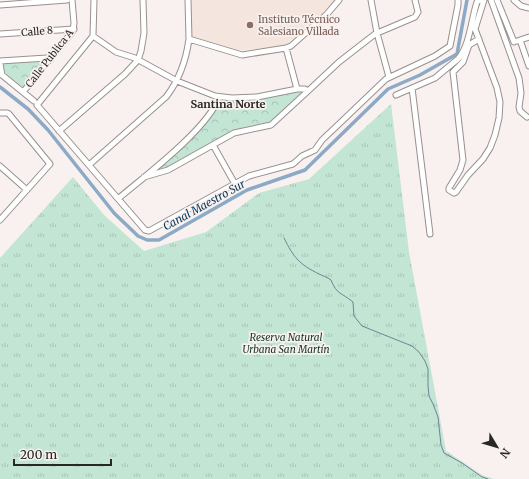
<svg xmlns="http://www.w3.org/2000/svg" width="529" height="479" font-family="Merriweather,serif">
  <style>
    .built { fill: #f4e5df }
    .grass { fill: url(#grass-tufts) }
    .park { fill: url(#park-crowns) }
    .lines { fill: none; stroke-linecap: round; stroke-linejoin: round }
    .stream { stroke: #6f8396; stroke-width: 1 }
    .canal { stroke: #8caac6; stroke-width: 3.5 }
    .minor-casing { stroke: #98918f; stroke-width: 7 }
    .minor { stroke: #fff; stroke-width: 5 }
    .education-dot { fill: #8d6e63; stroke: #f8f1ef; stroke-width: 1.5 }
    .labels { text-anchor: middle; stroke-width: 3.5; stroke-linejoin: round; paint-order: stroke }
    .education-label { font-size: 10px; fill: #785e54; stroke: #f8f1ef; text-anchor: start }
    .street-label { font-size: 10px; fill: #2a2827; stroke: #f8f1ef }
    .park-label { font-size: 10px; font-style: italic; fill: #0f3324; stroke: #f8f1ef }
    .neighbourhood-label { font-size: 11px; font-weight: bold; fill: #2a2827; stroke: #f8f1ef }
    .water-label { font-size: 11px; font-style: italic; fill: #03365c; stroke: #f8f1ef }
  </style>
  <defs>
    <pattern id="grass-tufts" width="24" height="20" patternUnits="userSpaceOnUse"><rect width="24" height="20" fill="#c3e5d4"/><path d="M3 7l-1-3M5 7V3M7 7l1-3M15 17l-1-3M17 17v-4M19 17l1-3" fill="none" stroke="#a8c4b6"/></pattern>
    <pattern id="park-crowns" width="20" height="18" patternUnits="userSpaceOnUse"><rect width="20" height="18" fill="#c3e5d4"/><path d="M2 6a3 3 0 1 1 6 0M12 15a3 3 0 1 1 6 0" fill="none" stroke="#a8c4b6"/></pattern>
  </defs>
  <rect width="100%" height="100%" fill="#f8f1ef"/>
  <path class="built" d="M 191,0 L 335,0 L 323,13 L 284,46 L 236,51 L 192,37 Z"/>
  <path class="grass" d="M 391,104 L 409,252 L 446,451 L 482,475 L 494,479 L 0,479 L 0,258 L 73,177 L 104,215 L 144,251 L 206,232 L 259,193 L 309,179 Z"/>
  <path class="park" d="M 44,61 L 25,87 L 23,87 L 3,72 L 3,65 L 5,63 Z
    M 302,91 L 304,92 L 275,120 L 268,124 L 233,132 L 168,168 L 153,172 L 187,142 L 220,100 L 235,100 L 268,97 Z"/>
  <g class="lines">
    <path class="stream" d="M 284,238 C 294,258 299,264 319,274 C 323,276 327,277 331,280 C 337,295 341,292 353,302 L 354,316 L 362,326 L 412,346 L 419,352 L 425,361 L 428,369 L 428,386 L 429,396 L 433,404 L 438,417 L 441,445 L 444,453 L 462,463 L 482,477 L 488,479"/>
    <path class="canal" d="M 0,87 L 28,109 L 48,130 L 114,213 L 138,236 L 147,240 L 159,240 L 247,190 L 305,170 L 388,89 L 420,75 L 457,54 L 467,0"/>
    <defs>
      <path id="minor" d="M 94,0 L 93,36 L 37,105 L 145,230 L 149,231 L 249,176 L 293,164 L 302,156 L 315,150 L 322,140 L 340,123 L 386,79 L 435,56 L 450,46 L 458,5 L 458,0
        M 188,0 L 189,39 L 242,55 L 286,48 L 291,46 L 327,14 L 339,0
        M 371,0 L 377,33 L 389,77
        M 491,0 L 519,78 L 521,93 L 519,107 L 520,111 L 527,117
        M 497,0 L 514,42
        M 514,0 L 521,6 L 529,8
        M 0,5 L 67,0
        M 0,34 L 74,29
        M 93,36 L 116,52 L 135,58 L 177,81 L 215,96 L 232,98 L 257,97 L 297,89
        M 479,39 L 469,45 L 463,62 L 453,72 L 463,160 L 460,170 L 449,188 L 449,190 L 454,193 L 456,192 L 468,175 L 483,159 L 490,148 L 495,135 L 499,118 L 500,102 L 497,88 L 475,29 L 484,0
        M 520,40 L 529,66
        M 517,41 L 529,37
        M 286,48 L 297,89 L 305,89 L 308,91 L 339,62 L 375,34 L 415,17 L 418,12 L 415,0
        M 0,61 L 47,58 L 51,59
        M 0,64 L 2,75 L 34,101
        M 412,88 L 430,234
        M 23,92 L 73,31 L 74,23 L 72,0
        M 396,95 L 435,78 L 458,59 C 470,45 471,20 477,2 L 480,0
        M 0,113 L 7,113 L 9,114 L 50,164 L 0,220
        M 59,131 L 125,74 L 138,60 L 141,51 L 144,33 L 143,0
        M 213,145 L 235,184
        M 89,165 L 166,97 C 180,79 186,61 189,39
        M 0,166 L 27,190
        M 144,177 L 168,170 L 234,133 L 271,125 L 308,91
        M 119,198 C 145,176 208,129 219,97"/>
    </defs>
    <use href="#minor" class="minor-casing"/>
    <use href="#minor" class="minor"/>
  </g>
  <circle class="education-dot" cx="250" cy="25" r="4"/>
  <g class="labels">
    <g class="education-label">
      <text x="258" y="23">Instituto Técnico<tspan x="258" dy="12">Salesiano Villada</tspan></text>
    </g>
    <g class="street-label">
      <text transform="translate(37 31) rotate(-5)" y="4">Calle 8</text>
      <text transform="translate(49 58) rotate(-52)" y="4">Calle Publica A</text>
    </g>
    <g class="park-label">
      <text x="286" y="341">Reserva Natural<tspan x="286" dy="12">Urbana San Martín</tspan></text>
    </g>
    <g class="neighbourhood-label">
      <text x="228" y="108">Santina Norte</text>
    </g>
    <g class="water-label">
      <text transform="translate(204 205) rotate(-29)" y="4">Canal Maestro Sur</text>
    </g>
  </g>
  <g transform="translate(497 447) rotate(128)" stroke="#f8f1ef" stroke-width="3" paint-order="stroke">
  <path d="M0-3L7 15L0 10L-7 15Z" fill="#2a2827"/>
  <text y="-6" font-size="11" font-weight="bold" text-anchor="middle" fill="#2a2827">N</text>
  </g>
  <path d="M14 459v6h97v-6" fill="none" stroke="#2a2827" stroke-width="2"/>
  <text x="20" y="459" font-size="12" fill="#2a2827" stroke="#f8f1ef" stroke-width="3" paint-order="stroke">200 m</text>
</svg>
